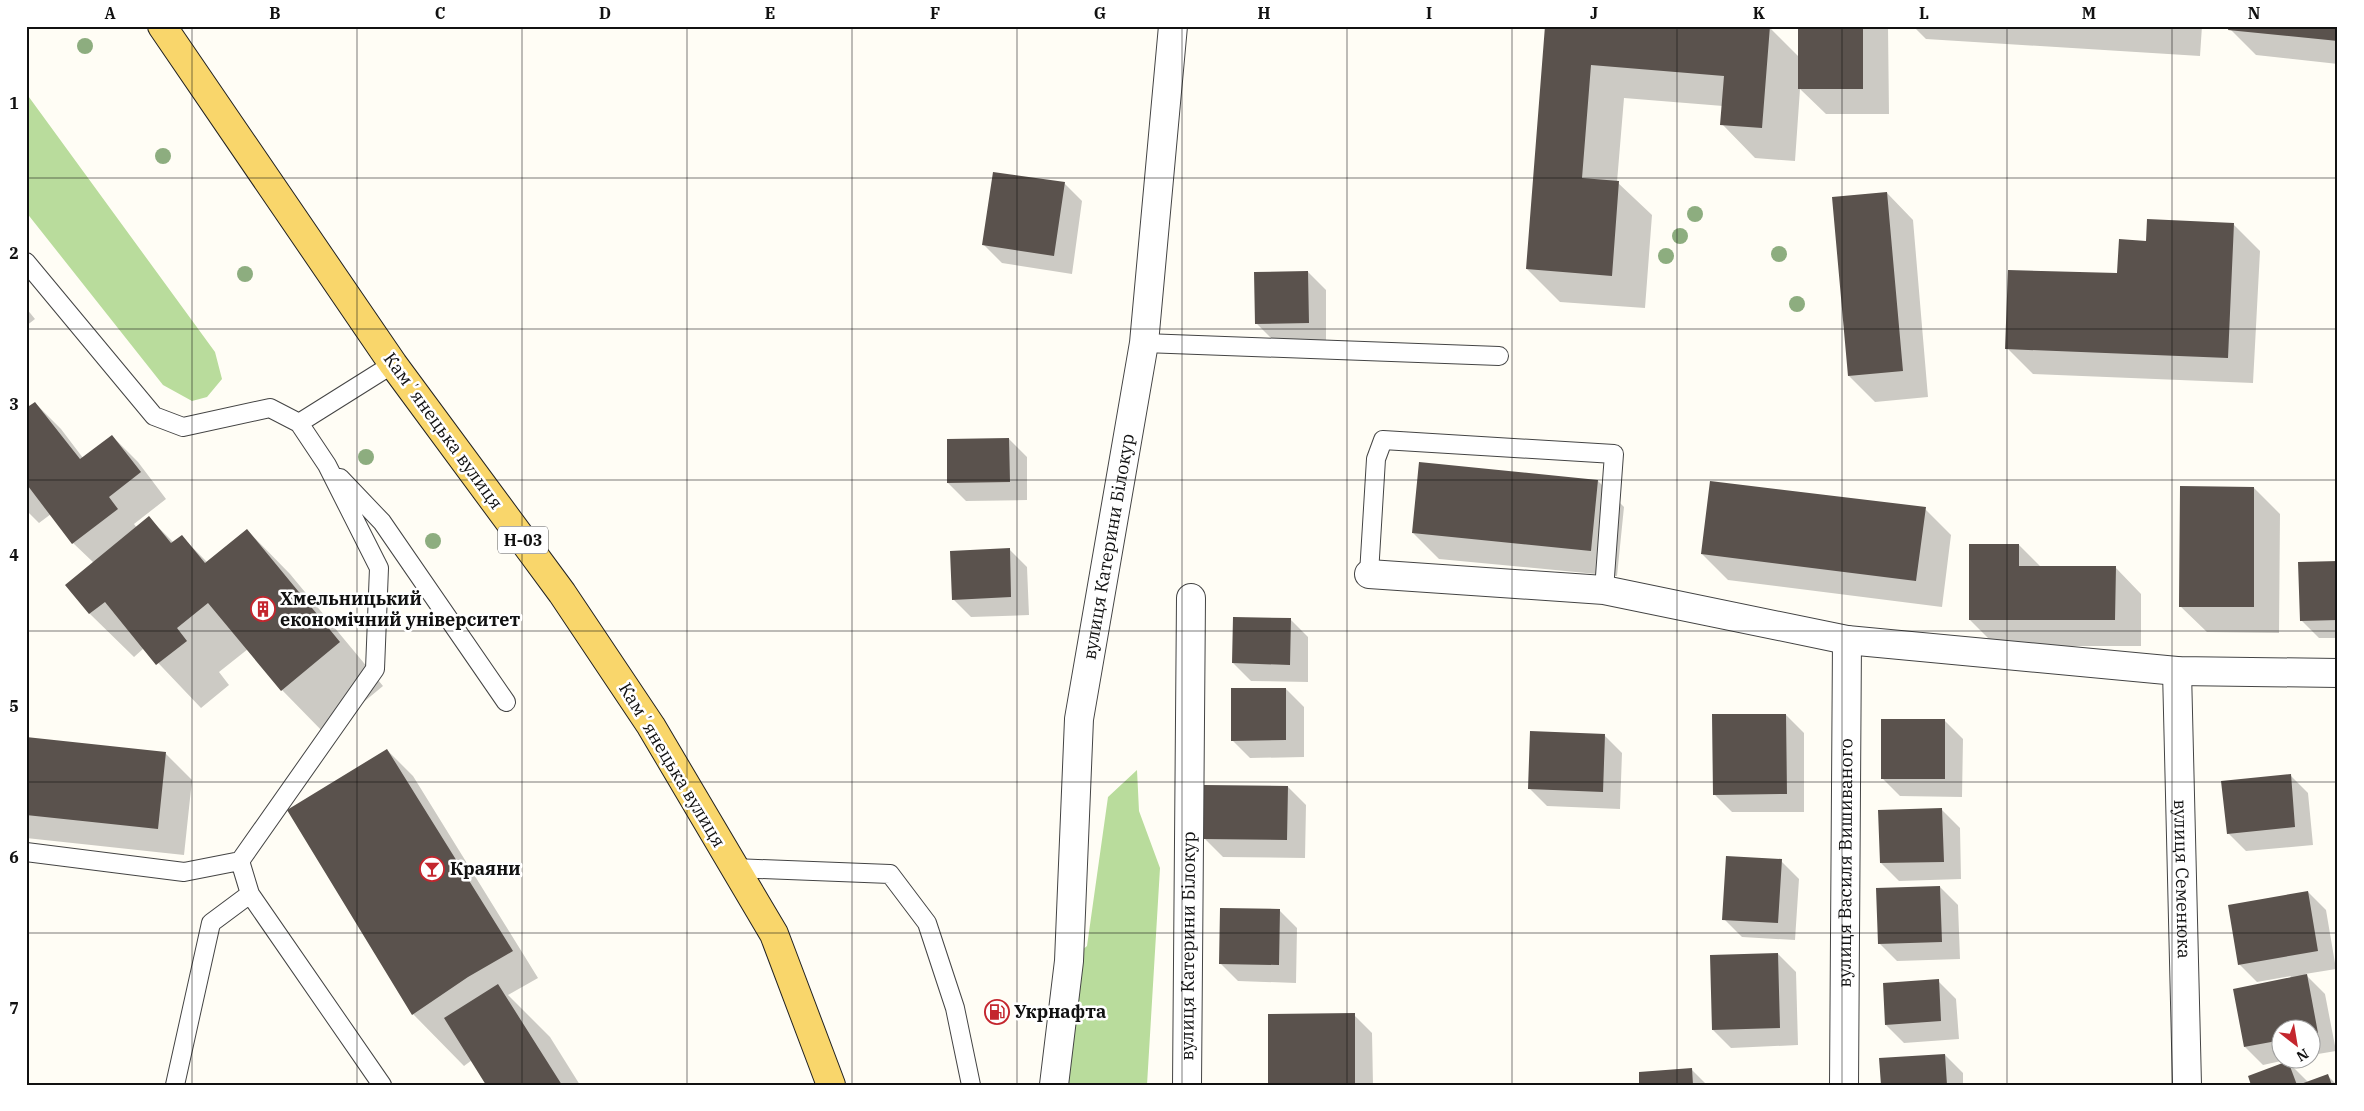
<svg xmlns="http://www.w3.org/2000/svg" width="2364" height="1111" font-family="'IBM Plex Serif',serif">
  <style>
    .forest { fill: #b9dc9c }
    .shadow { fill: #0003 }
    .building { fill: #5a524d }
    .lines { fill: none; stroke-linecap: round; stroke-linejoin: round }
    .service-casing { stroke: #444; stroke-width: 20 }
    .minor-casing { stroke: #444; stroke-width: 30 }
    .primary-casing { stroke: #222; stroke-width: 30 }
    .service { stroke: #fff; stroke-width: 18 }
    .minor { stroke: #fff; stroke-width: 28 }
    .primary { stroke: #f9d66b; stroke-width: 28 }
    .tree { fill: #8dad7f }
    .grid { fill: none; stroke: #111; stroke-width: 1; stroke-opacity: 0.55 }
    .labels { text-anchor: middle; stroke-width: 5; stroke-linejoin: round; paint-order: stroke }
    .shield { fill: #fff; stroke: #585858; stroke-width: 1 }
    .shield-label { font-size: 16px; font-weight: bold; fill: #111 }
    .street-label { font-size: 18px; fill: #111; stroke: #fff }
    .poi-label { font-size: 18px; font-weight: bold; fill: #111; stroke: #fff; text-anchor: start }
    .neatline { fill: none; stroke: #111; stroke-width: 2 }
    .grid-label { font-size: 16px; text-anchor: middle; font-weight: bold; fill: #111 }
  </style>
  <rect width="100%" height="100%" fill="#fffdf5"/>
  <path class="forest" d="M 26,93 L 215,352 L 222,379 L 207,397 L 192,401 L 163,385 L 26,212 Z
    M 1137,770 L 1139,811 L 1160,868 L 1147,1085 L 1054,1085 L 1069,961 L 1087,946 L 1108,797 Z"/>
  <path class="shadow" d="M 1546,26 L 1769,27 L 1799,57 L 1799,26 L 1888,26 L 1889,114 L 1826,114 L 1800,89 L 1795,161 L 1755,158 L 1722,124 L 1723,106 L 1624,98 L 1617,182 L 1652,215 L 1645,308 L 1560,302 L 1527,269 Z
    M 1913,26 L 2202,26 L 2200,56 L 1926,39 Z
    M 2338,26 L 2338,64 L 2256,55 L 2230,29 Z
    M 1064,183 L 1082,201 L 1072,274 L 1002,263 L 984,245 Z
    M 1887,193 L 1913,220 L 1928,397 L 1875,402 L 1849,376 Z
    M 2234,225 L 2260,251 L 2253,383 L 2033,374 L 2007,348 L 2118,274 L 2147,242 Z
    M 1308,272 L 1326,290 L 1326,340 L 1274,341 L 1256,323 Z
    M 26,308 L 35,319 L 26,326 Z
    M 35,403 L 61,429 L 83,458 L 112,436 L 138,462 L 166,499 L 134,524 L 137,528 L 149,518 L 174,543 L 181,536 L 208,563 L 247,530 L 290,574 L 383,686 L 325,734 L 282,690 L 248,649 L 219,672 L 229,685 L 201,708 L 144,648 L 134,657 L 90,614 L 67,585 L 94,563 L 73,543 L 51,514 L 39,523 L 26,510 L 26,410 Z
    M 1009,439 L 1027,457 L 1027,500 L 966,501 L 948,483 Z
    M 1598,481 L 1624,507 L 1617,576 L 1439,559 L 1413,533 Z
    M 2254,488 L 2280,514 L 2279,633 L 2207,632 L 2180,606 Z
    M 1925,509 L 1951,535 L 1942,607 L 1728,580 L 1702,554 Z
    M 2019,545 L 2042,568 L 2115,567 L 2141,594 L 2141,646 L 1996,646 L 1970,620 Z
    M 1009,549 L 1027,567 L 1029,615 L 971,617 L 953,599 Z
    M 2338,562 L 2338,638 L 2319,638 L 2301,620 Z
    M 1290,619 L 1308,637 L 1308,682 L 1251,681 L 1233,663 Z
    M 1286,689 L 1304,707 L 1304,757 L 1250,758 L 1232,740 Z
    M 1786,715 L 1804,733 L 1804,812 L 1732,812 L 1714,794 Z
    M 1945,721 L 1963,739 L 1962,797 L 1900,796 L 1882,778 Z
    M 1604,735 L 1622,753 L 1620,809 L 1547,806 L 1529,788 Z
    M 26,739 L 166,754 L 192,780 L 184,855 L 26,838 Z
    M 387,750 L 413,776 L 538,978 L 508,995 L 550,1037 L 580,1085 L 488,1085 L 472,1060 L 464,1066 L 413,1014 Z
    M 2290,775 L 2308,793 L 2313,845 L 2246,851 L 2228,833 Z
    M 1288,787 L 1306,805 L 1305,858 L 1223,857 L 1205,839 Z
    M 1942,810 L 1960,828 L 1961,879 L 1899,881 L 1881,863 Z
    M 1781,861 L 1799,879 L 1795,940 L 1742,937 L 1724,919 Z
    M 1940,887 L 1958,905 L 1960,959 L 1897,961 L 1879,943 Z
    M 2308,892 L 2326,910 L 2336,969 L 2305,974 L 2325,994 L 2336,1051 L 2312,1055 L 2312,1028 L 2282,1028 L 2282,1058 L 2295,1058 L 2263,1065 L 2245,1047 L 2291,976 L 2257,982 L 2239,964 Z
    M 1279,910 L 1297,928 L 1296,983 L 1238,981 L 1220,963 Z
    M 1778,954 L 1796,972 L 1798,1045 L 1731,1048 L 1713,1030 Z
    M 1938,981 L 1956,999 L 1959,1039 L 1904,1043 L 1886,1025 Z
    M 1354,1015 L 1372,1033 L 1373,1085 L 1270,1085 Z
    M 1945,1055 L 1963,1073 L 1963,1085 L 1882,1085 Z
    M 2288,1062 L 2308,1082 L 2327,1075 L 2337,1085 L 2252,1085 Z
    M 1691,1069 L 1707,1085 L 1641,1085 Z"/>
  <path class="building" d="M 1545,26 L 1770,26 L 1762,128 L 1720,125 L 1724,76 L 1591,65 L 1582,178 L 1619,181 L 1612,276 L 1526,269 Z
    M 1798,26 L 1863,26 L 1863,89 L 1798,89 Z
    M 2229,26 L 2338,26 L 2338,41 L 2228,30 Z
    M 993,172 L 1065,182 L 1054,256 L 982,245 Z
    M 1887,192 L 1903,371 L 1848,376 L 1832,197 Z
    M 2147,219 L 2234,223 L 2228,358 L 2005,349 L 2008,270 L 2117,273 L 2119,239 L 2146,241 Z
    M 1308,271 L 1309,323 L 1255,324 L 1254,272 Z
    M 35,402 L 80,459 L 112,435 L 141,472 L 109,497 L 118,509 L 72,544 L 28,486 L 26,487 L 26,408 Z
    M 1009,438 L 1010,482 L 947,483 L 947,439 Z
    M 1419,462 L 1598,480 L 1591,551 L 1412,533 Z
    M 1710,481 L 1926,507 L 1916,581 L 1701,554 Z
    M 2180,486 L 2254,487 L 2254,607 L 2179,607 Z
    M 149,516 L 171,543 L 182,535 L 205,563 L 247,529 L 340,642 L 281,691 L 208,603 L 177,628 L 187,641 L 156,665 L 105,602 L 89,614 L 65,585 Z
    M 1969,544 L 2019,544 L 2019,566 L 2116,566 L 2115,620 L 1969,620 Z
    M 1010,548 L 1011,597 L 952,600 L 950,551 Z
    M 2338,561 L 2338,620 L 2300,621 L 2298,562 Z
    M 1233,617 L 1291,618 L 1290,665 L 1232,663 Z
    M 1231,688 L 1286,688 L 1286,740 L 1231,741 Z
    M 1712,714 L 1786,714 L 1787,794 L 1713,795 Z
    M 1881,719 L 1945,719 L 1945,779 L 1881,779 Z
    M 1530,731 L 1605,734 L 1603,792 L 1528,789 Z
    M 26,737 L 166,752 L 158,829 L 26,815 Z
    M 387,749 L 513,951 L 468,977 L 412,1015 L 287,810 Z
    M 2291,774 L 2295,827 L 2227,834 L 2221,781 Z
    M 1204,785 L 1288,786 L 1287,840 L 1203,839 Z
    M 1942,808 L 1944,862 L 1880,863 L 1878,810 Z
    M 1726,856 L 1782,859 L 1778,923 L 1722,920 Z
    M 1940,886 L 1942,942 L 1878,944 L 1876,888 Z
    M 2308,891 L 2318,951 L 2238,965 L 2228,905 Z
    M 1220,908 L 1280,909 L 1279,965 L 1219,964 Z
    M 1778,953 L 1780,1028 L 1712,1030 L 1710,955 Z
    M 2307,974 L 2318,1033 L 2312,1034 L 2312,1028 L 2282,1028 L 2282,1040 L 2244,1047 L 2233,989 Z
    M 1939,979 L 1941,1021 L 1885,1025 L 1883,983 Z
    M 498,984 L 562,1085 L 486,1085 L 444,1018 Z
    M 1355,1013 L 1355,1085 L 1268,1085 L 1268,1014 Z
    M 1945,1054 L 1947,1085 L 1881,1085 L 1879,1058 Z
    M 2288,1061 L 2297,1085 L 2251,1085 L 2248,1076 Z
    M 1692,1068 L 1693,1085 L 1639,1085 L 1639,1072 Z
    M 2328,1074 L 2332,1085 L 2298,1085 Z"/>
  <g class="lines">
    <defs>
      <path id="service" d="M 26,262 L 154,416 L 183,427 L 270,408 L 299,423
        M 1144,343 L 1499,356
        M 340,478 L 382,522 L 506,702
        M 1369,574 L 1376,459 L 1383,440 L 1614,454 L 1604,590
        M 26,852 L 184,872 L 240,861 L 375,669 L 379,568 L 327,465 L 299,423 L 393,364
        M 240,861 L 250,894 L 382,1085
        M 734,868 L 890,874 L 927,923 L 955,1008 L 971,1085
        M 175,1085 L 211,923 L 250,894"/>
      <g id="minor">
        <path d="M 1369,574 L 1604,590 L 1847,640 L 2177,671 L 2338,673"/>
        <path id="s1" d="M 2177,671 L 2187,1085"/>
        <path id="s2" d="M 1054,1085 L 1069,961 L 1079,719 L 1144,343 L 1173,26"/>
        <path id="s3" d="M 1187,1085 L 1191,598"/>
        <path id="s4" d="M 1844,1085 L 1847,640"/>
      </g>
      <path id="primary" d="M 162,26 L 393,364 L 562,593 L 651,726 L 774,934 L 831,1085"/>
    </defs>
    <use href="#service" class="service-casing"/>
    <use href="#minor" class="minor-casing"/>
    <use href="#primary" class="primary-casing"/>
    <use href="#service" class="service"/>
    <use href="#minor" class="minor"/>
    <use href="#primary" class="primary"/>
  </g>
  <g class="tree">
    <circle cx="85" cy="46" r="8"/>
    <circle cx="163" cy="156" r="8"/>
    <circle cx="1695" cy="214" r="8"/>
    <circle cx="1680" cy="236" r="8"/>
    <circle cx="1779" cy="254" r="8"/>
    <circle cx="1666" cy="256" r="8"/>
    <circle cx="245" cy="274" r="8"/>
    <circle cx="1797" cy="304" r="8"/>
    <circle cx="366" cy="457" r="8"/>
    <circle cx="433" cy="541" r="8"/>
  </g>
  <path class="grid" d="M 192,26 L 192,1085M 357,26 L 357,1085M 522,26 L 522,1085M 687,26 L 687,1085M 852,26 L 852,1085M 1017,26 L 1017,1085M 1182,26 L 1182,1085M 1347,26 L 1347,1085M 1512,26 L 1512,1085M 1677,26 L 1677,1085M 1842,26 L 1842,1085M 2007,26 L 2007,1085M 2172,26 L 2172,1085M 26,178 L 2338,178M 26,329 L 2338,329M 26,480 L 2338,480M 26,631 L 2338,631M 26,782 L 2338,782M 26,933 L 2338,933"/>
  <defs>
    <symbol id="building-ring" viewBox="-11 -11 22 22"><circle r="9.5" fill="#fff" stroke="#c4262e" stroke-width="1.5"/><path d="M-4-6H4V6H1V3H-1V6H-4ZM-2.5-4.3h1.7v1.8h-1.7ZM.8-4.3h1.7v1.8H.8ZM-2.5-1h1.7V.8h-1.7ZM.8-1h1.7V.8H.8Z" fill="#c4262e"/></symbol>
    <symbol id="bar-ring" viewBox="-11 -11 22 22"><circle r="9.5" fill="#fff" stroke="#c4262e" stroke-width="1.5"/><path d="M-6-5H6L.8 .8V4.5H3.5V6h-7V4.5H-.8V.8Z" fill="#c4262e"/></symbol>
    <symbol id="fuel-ring" viewBox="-11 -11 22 22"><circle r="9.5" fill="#fff" stroke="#c4262e" stroke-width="1.5"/><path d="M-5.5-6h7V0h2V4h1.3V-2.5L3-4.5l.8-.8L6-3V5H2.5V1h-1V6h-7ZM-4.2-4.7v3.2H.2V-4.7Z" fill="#c4262e"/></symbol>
  </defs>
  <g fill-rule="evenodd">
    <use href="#building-ring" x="249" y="595" width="28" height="28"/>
    <use href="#bar-ring" x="418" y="855" width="28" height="28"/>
    <use href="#fuel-ring" x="983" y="998" width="28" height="28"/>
  </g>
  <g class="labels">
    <rect class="shield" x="498" y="526.5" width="50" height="27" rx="4"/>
    <g class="shield-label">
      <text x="523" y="546">Н-03</text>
    </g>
    <g class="street-label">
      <text transform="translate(443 431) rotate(54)" y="6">Камʼянецька вулиця</text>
      <text dy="6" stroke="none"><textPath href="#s2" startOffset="542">вулиця Катерини Білокур</textPath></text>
      <text transform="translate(672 765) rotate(59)" y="6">Камʼянецька вулиця</text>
      <text dy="6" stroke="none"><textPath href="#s4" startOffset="222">вулиця Василя Вишиваного</textPath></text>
      <text dy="6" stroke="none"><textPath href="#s1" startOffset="208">вулиця Семенюка</textPath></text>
      <text dy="6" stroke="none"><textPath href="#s3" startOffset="139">вулиця Катерини Білокур</textPath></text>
    </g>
    <g class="poi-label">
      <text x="280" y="605">Хмельницький<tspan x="280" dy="21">економічний університет</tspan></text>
      <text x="450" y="875">Краяни</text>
      <text x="1014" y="1018">Укрнафта</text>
    </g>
  </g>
  <rect width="2364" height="1111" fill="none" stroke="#ffffff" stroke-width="55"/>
  <g transform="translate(2296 1044) rotate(149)"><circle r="24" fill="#ffffff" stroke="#a0a0a0"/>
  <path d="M0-4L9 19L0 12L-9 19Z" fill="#c4262e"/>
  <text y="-8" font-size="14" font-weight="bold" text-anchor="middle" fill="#111111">N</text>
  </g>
  <rect x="28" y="28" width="2308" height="1056" class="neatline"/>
  <g class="grid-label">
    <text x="110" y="19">A</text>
    <text x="275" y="19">B</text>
    <text x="440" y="19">C</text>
    <text x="605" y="19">D</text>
    <text x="770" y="19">E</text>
    <text x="935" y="19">F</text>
    <text x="1100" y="19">G</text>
    <text x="1264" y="19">H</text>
    <text x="1429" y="19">I</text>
    <text x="1594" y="19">J</text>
    <text x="1759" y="19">K</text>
    <text x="1924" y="19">L</text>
    <text x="2089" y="19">M</text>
    <text x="2254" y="19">N</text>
    <text x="14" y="109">1</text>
    <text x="14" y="259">2</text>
    <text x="14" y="410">3</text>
    <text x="14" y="561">4</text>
    <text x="14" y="712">5</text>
    <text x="14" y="863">6</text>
    <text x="14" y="1014">7</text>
  </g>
</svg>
